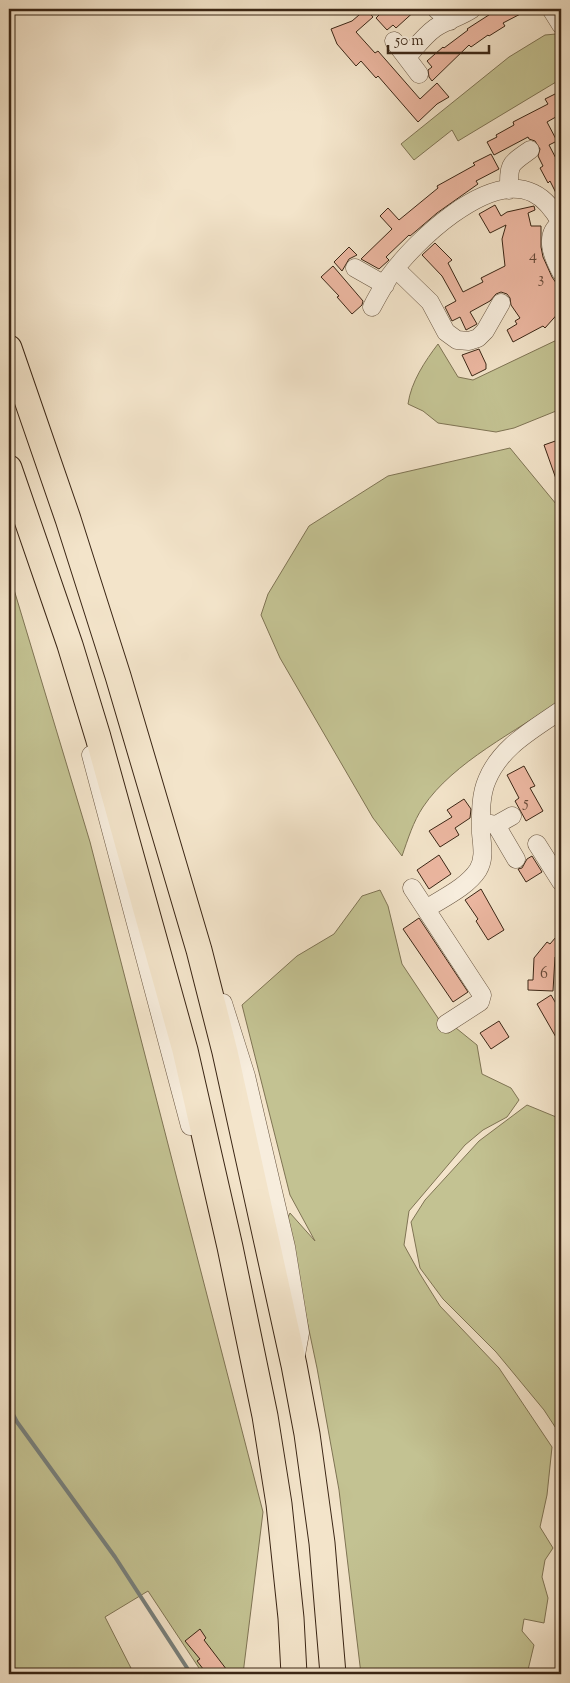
<svg xmlns="http://www.w3.org/2000/svg" width="570" height="1683" font-family="'Sorts Mill Goudy',serif">
  <style>
    .green { fill: #c3c292; stroke: #7f7454 }
    .lines { fill: none; stroke-linecap: round; stroke-linejoin: round }
    .stream { stroke: #78807c; stroke-width: 4 }
    .building { fill: #ecb7a1; stroke: #3b2615 }
    .minor-casing { stroke: #695642; stroke-width: 19 }
    .highway-casing { stroke: #3b2615; stroke-width: 27 }
    .minor { stroke: #f7eddd; stroke-width: 18 }
    .highway { stroke: #f3e4ca; stroke-width: 25 }
    .labels { text-anchor: middle; stroke-width: 4; stroke-linejoin: round; paint-order: stroke }
    .number-label { font-size: 16px; fill: #674a38 }
  </style>
  <rect width="100%" height="100%" fill="#f3e4ca"/>
  <filter id="stains"><feTurbulence type="fractalNoise" baseFrequency=".004" numOctaves="4"/><feColorMatrix values="0 0 0 0 .2 0 0 0 0 .09 0 0 0 0 .02 0 0 0 .5 -.17"/></filter>
  <radialGradient id="worn" r=".72"><stop offset=".6" stop-color="#630" stop-opacity="0"/><stop offset="1" stop-color="#630" stop-opacity=".3"/></radialGradient>
  <path class="green" d="M 556,34 L 561,49 L 561,79 L 458,141 L 452,130 L 414,160 L 401,144 L 509,57 L 545,35 Z
    M 561,338 L 561,409 L 514,428 L 496,432 L 438,423 L 423,411 L 408,404 C 411,382 425,361 438,344 L 458,377 L 473,380 Z
    M 510,448 L 561,510 L 561,700 C 517,731 453,762 423,807 C 413,822 408,839 402,856 L 373,818 L 280,658 L 261,615 L 268,594 L 309,526 L 388,476 Z
    M 9,573 L 90,842 L 263,1512 L 243,1674 L 203,1674 L 148,1591 L 105,1617 L 134,1674 L 9,1674 Z
    M 380,890 L 388,906 L 402,964 L 448,1033 L 456,1028 L 477,1045 L 482,1074 L 511,1088 L 519,1100 L 507,1117 L 483,1130 L 465,1145 L 409,1211 L 404,1245 L 420,1274 L 440,1306 L 499,1368 L 552,1447 L 547,1495 L 540,1527 L 553,1548 L 545,1560 L 542,1577 L 548,1598 L 544,1623 L 524,1619 L 522,1631 L 534,1645 L 527,1674 L 361,1674 L 339,1490 L 317,1368 L 286,1221 L 290,1213 L 315,1241 L 290,1195 L 242,1005 L 297,956 L 334,934 L 362,896 Z
    M 527,1105 L 561,1119 L 561,1436 L 544,1410 L 496,1352 L 443,1299 L 420,1268 L 411,1222 L 425,1200 L 479,1141 Z"/>
  <g class="lines">
    <path class="stream" d="M 9,1407 L 17,1422 L 115,1557 L 191,1674"/>
  </g>
  <path class="building" d="M 366,9 L 373,17 L 356,32 L 375,53 L 378,51 L 420,99 L 437,83 L 449,97 L 437,104 L 418,122 L 378,76 L 376,78 L 361,61 L 356,66 L 337,44 L 331,29 L 352,21 Z
    M 385,9 L 417,9 L 396,28 L 393,25 L 387,30 L 376,18 Z
    M 503,9 L 530,9 L 503,23 L 505,26 L 489,36 L 488,35 L 471,47 L 469,45 L 432,81 L 429,77 L 428,70 L 432,67 L 427,61 L 443,47 L 444,48 L 468,30 L 467,29 L 495,11 L 496,12 Z
    M 561,91 L 561,114 L 547,122 L 557,141 L 549,145 L 561,168 L 561,203 L 550,181 L 548,183 L 540,168 L 543,166 L 538,156 L 540,149 L 535,141 L 529,139 L 528,137 L 494,155 L 487,142 L 497,137 L 496,135 L 514,125 L 513,122 L 548,104 L 545,99 Z
    M 491,154 L 499,169 L 476,181 L 478,184 L 437,213 L 416,231 L 410,236 L 409,235 L 386,257 L 389,260 L 379,269 L 361,259 L 392,229 L 380,216 L 388,208 L 399,220 L 438,188 L 437,186 L 475,165 L 473,163 Z
    M 495,205 L 501,216 L 507,212 L 534,206 L 535,210 L 528,213 L 531,226 L 541,226 L 541,247 L 543,257 L 552,277 L 561,290 L 561,310 L 545,328 L 543,326 L 513,342 L 507,330 L 517,324 L 515,321 L 520,318 L 511,305 L 510,298 L 507,294 L 501,292 L 496,294 L 490,301 L 470,312 L 477,324 L 466,330 L 460,317 L 452,321 L 445,307 L 456,301 L 442,276 L 422,255 L 435,243 L 452,260 L 448,263 L 463,292 L 483,282 L 481,278 L 505,266 L 502,239 L 506,225 L 490,233 L 479,214 Z
    M 349,247 L 357,255 L 349,259 L 342,271 L 334,262 Z
    M 333,266 L 363,301 L 362,305 L 352,314 L 337,297 L 339,296 L 321,277 Z
    M 479,349 L 486,364 L 486,369 L 472,376 L 462,355 Z
    M 561,439 L 561,490 L 560,490 L 544,445 Z
    M 524,766 L 535,786 L 530,788 L 543,811 L 526,821 L 515,801 L 519,798 L 507,775 Z
    M 464,799 L 471,809 L 470,818 L 455,828 L 459,835 L 440,847 L 429,831 L 452,817 L 447,810 Z
    M 439,855 L 451,874 L 429,889 L 417,870 Z
    M 532,856 L 542,872 L 526,882 L 518,869 L 522,868 L 527,859 Z
    M 481,889 L 504,930 L 488,940 L 476,921 L 478,919 L 465,900 Z
    M 419,918 L 468,992 L 453,1002 L 403,929 Z
    M 561,931 L 561,962 L 555,957 L 553,991 L 528,990 L 528,980 L 533,980 L 534,958 L 547,942 L 550,944 Z
    M 551,995 L 561,1012 L 561,1046 L 537,1004 Z
    M 499,1021 L 509,1037 L 491,1049 L 480,1033 Z
    M 200,1629 L 206,1638 L 204,1640 L 230,1674 L 207,1674 L 197,1661 L 200,1659 L 185,1641 Z"/>
  <g class="lines">
    <defs>
      <path id="minor" d="M 436,9 L 450,21
        M 551,9 L 561,25
        M 394,41 L 419,74
        M 407,57 C 416,47 424,36 435,28 C 447,20 460,17 472,9
        M 509,190 C 509,163 509,165 530,150
        M 561,223 C 543,235 553,257 561,272
        M 355,268 L 385,285
        M 396,269 L 430,302 L 446,332 L 457,340 L 469,341 L 478,338 L 485,331 L 501,303
        M 372,307 C 377,297 383,287 389,277 C 413,243 487,171 533,193 C 546,199 554,211 561,223
        M 91,755 L 190,1126
        M 481,822 L 496,825 L 516,859
        M 496,825 L 512,816
        M 537,844 L 561,882
        M 412,888 L 482,995 L 480,1002 L 446,1024
        M 426,909 C 443,898 467,887 478,870 C 485,859 482,845 481,833 C 481,815 480,796 487,780 C 501,746 533,730 561,710
        M 223,1003 L 246,1076 L 286,1247 L 300,1333 L 296,1355"/>
      <path id="highway" d="M 9,348 L 68,519 L 118,676 L 199,950 L 225,1052 L 294,1365 L 307,1434 L 322,1543 L 333,1674
        M 9,468 L 70,645 L 98,737 L 185,1050 L 230,1247 L 265,1416 L 279,1504 L 291,1618 L 294,1674"/>
    </defs>
    <use href="#minor" class="minor-casing"/>
    <use href="#highway" class="highway-casing"/>
    <use href="#minor" class="minor"/>
    <use href="#highway" class="highway"/>
  </g>
  <g class="labels">
    <g class="number-label">
      <text x="533" y="260">4</text>
      <text x="541" y="283">3</text>
      <text x="526" y="807">5</text>
      <text x="544" y="978">6</text>
    </g>
  </g>
  <rect width="570" height="1683" fill="none" stroke="#f3e4ca" stroke-width="30"/>
  <rect x="10" y="10" width="550" height="1663" fill="none" stroke="#3b2615" stroke-width="2.5"/>
  <rect x="15" y="15" width="540" height="1653" fill="none" stroke="#3b2615"/>
  <path d="M388 45v8h101v-8" fill="none" stroke="#3b2615" stroke-width="2.5"/>
  <text x="395" y="45" font-size="15" fill="#3b2615" stroke="#f7eddd" stroke-width="4" paint-order="stroke">50 m</text>
  <rect width="100%" height="100%" filter="url(#stains)"/>
  <rect width="100%" height="100%" fill="url(#worn)"/>
</svg>
